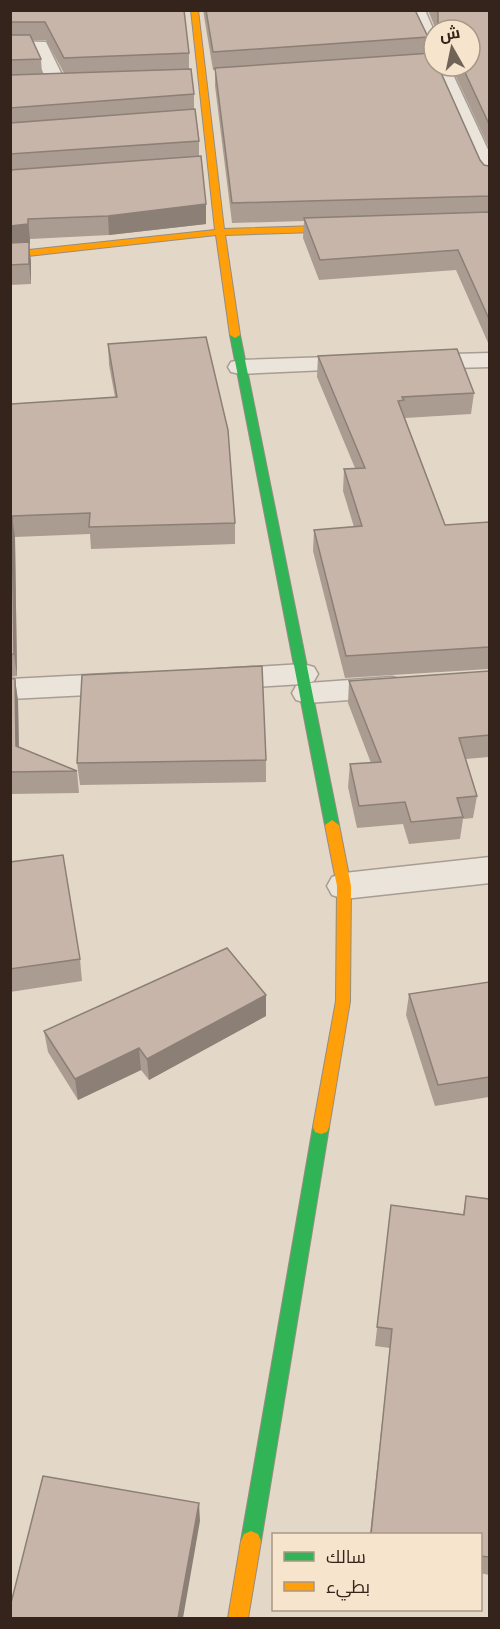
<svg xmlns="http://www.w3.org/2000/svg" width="500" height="1629" font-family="'Source Serif 4',Cairo,serif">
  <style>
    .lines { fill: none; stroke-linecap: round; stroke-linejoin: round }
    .street-casing { stroke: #a89d92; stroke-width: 3 }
    .fast-casing { stroke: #978c82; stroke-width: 2 }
    .slow-casing { stroke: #978c82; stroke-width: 2 }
    .street { fill: #ebe4da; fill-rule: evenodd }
    .fast { fill: #30b455; fill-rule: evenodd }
    .slow { fill: #ff9f0a; fill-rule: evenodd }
    .wall { fill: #ab9c91; fill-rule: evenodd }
    .shaded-wall { fill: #8b7f76 }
    .building { fill: #c7b5a9; stroke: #8b7f76; stroke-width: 1.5 }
  </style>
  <rect width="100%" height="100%" fill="#e3d8c8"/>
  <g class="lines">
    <defs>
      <path id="street" d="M 408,10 L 425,10 L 434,31 L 434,57 L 425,52 Z
        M 10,41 L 46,42 L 66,83 L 64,87 L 50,87 L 33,51 L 10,51 Z
        M 433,62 L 434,66 L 449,66 L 490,154 L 490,184 L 483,182 L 480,178 L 431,66 Z
        M 490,353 L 490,367 L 416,369 L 407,367 L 404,362 L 407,357 L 416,355 Z
        M 362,356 L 371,358 L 374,363 L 371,368 L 240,374 L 231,372 L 228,367 L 231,362 L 240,360 Z
        M 303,664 L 314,667 L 318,674 L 314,681 L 308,683 L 392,677 L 403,680 L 407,687 L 403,694 L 392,697 L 307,703 L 296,700 L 292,693 L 296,686 L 303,684 L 218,689 L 207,686 L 203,679 L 207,672 L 218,669 Z
        M 127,673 L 138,676 L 142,683 L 138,690 L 127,693 L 10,699 L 10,679 Z
        M 490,857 L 490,883 L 344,899 L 332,895 L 327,886 L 332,877 L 344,873 Z"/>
      <path id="fast" d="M 235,332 L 240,335 L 339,825 L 332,830 L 325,825 L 230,335 Z
        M 321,1120 L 327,1122 L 329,1127 L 261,1541 L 258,1548 L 251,1551 L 244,1548 L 241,1541 L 313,1127 L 315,1122 Z"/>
      <path id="slow" d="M 191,10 L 198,10 L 224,229 L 347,225 L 351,228 L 347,231 L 225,235 L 240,335 L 235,338 L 230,335 L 216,235 L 10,258 L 10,252 L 215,230 Z
        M 332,820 L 339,825 L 351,886 L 350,1001 L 329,1127 L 327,1132 L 321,1134 L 315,1132 L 313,1127 L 336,1001 L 337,886 L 325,825 Z
        M 251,1531 L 258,1534 L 261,1541 L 248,1618 L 228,1618 L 241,1541 L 244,1534 Z"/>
    </defs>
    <use href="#street" class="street-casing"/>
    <use href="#fast" class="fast-casing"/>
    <use href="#slow" class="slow-casing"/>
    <use href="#street" class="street"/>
    <use href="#fast" class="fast"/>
    <use href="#slow" class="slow"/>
  </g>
  <path class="wall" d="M 10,10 L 189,53 L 189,69 L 194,94 L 194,109 L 199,141 L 199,156 L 206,224 L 109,235 L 30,239 L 30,244 L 29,244 L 31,262 L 31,284 L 10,285 ZM 32,40 L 46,40 L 64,73 L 42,74 L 41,59 Z
    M 203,10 L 415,10 L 428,37 L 426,54 L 480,160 L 484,165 L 489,166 L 489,345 L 456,270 L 319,280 L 303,238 L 304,221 L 232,223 L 215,86 L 215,70 L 213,70 Z
    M 428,10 L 489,10 L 489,148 L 451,66 L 470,66 L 470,30 L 436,30 Z
    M 108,344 L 235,523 L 235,544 L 91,549 L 90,534 L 15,537 L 17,676 L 10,677 L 10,403 L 11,404 L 115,397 L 109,365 Z
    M 318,356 L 474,393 L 471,414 L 405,418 L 445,525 L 489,522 L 489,669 L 345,678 L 313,551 L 314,530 L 354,527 L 343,491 L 344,469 L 355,468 L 317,377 Z
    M 489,671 L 489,757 L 466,759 L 477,796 L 473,818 L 463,819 L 460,839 L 409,844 L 403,824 L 357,828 L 348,787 L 350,764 L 371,763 L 348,703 L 349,681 Z
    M 10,678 L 15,679 L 18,701 L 19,747 L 77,771 L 79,793 L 10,794 Z
    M 266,760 L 266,782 L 80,785 L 77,763 Z
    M 10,862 L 80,959 L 82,981 L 10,992 Z
    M 489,982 L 489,1097 L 435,1106 L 406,1015 L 409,994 Z
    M 266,1016 L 149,1080 L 141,1070 L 78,1100 L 48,1052 L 44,1031 Z
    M 466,1196 L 489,1199 L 489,1575 L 480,1573 L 480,1534 L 370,1534 L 390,1348 L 375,1346 L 391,1205 L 463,1214 Z"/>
  <path class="shaded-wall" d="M 206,204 L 206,224 L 109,235 L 108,216 Z
    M 28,219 L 30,239 L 30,244 L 29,244 L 31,262 L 31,284 L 29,264 L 10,246 L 10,226 Z
    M 12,516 L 15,537 L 17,676 L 14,654 Z
    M 15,679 L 18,701 L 19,768 L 16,746 Z
    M 266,995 L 266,1016 L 149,1080 L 147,1059 Z
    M 139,1048 L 141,1070 L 78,1100 L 75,1079 Z
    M 199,1503 L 200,1521 L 183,1618 L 178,1618 Z"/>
  <path class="building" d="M 10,10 L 184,10 L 189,53 L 64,58 L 45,22 L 10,22 Z
    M 206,10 L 415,10 L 428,37 L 213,52 Z
    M 436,10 L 489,10 L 489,124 L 462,66 L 470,66 L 470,30 L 438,30 L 438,13 Z
    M 10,35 L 30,35 L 41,59 L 10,60 Z
    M 432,53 L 434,58 L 434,66 L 438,66 L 480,160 L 484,165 L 489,166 L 489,196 L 232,203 L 215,68 Z
    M 191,69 L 194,94 L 10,108 L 10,75 Z
    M 195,109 L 199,141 L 10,154 L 10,123 Z
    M 201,156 L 206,204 L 108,216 L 28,219 L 28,224 L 10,226 L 10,170 Z
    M 489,212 L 489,319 L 458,250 L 320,260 L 304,218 Z
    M 29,242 L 29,264 L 10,265 L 10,243 Z
    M 206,337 L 228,430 L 235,523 L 89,527 L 90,513 L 12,516 L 14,654 L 10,655 L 10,403 L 11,404 L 117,397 L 108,344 Z
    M 457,349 L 474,393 L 402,397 L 404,400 L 398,401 L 445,525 L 489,522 L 489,647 L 346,656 L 314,530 L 362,526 L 344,469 L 365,468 L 318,356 Z
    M 262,666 L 266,760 L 77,763 L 82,675 Z
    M 489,671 L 489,735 L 459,738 L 477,796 L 457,798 L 463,817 L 411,822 L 405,802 L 359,806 L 350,764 L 381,762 L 349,681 Z
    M 10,678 L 15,679 L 16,746 L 77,771 L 10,772 Z
    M 63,855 L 80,959 L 10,969 L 10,862 Z
    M 227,948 L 266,995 L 147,1059 L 139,1048 L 75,1079 L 44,1031 Z
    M 489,982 L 489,1077 L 438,1085 L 409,994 Z
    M 466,1196 L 489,1199 L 489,1557 L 480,1556 L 480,1534 L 371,1534 L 392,1329 L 377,1327 L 391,1205 L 464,1215 Z
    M 43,1476 L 199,1503 L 178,1618 L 10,1618 L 10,1607 Z"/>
  <rect width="500" height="1629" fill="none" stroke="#35241b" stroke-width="24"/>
  <rect x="272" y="1533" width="210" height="78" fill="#f6e4cc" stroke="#a99785" stroke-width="1.5"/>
  <rect x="284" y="1552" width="30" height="9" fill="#30b455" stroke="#a99785" stroke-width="1.5"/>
  <text x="326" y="1563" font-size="18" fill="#35241b">سالك</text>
  <rect x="284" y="1582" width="30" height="9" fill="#ff9f0a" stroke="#a99785" stroke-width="1.5"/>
  <text x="326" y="1593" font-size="18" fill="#35241b">بطيء</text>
  <g transform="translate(452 48) rotate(351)"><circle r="28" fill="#f6e4cc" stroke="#a99785" stroke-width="1.5"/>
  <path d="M0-4.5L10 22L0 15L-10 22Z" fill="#726358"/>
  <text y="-9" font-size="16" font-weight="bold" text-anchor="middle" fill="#35241b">ش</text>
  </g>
</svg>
